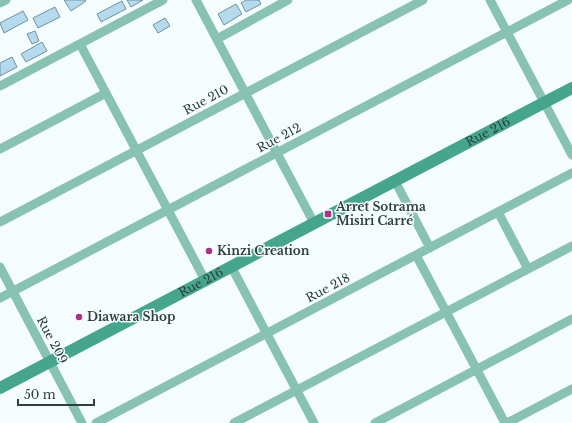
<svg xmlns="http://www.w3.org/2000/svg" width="572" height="423" font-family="'Libre Baskerville',serif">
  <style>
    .building { fill: #b5daed; stroke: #6e91a2 }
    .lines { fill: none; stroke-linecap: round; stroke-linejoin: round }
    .street { stroke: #88c2b1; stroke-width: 9 }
    .secondary { stroke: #45a68d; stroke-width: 12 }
    .poi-dot { fill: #ad3284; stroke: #f4fcfd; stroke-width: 1.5 }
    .labels { text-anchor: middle; stroke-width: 3; stroke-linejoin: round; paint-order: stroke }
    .street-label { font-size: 12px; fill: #2d3f40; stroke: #f4fcfd }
    .poi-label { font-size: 12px; font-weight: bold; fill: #2d3f40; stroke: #f4fcfd; text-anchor: start }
  </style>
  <rect width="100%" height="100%" fill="#f4fcfd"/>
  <path class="building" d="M 64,0 L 85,0 L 86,1 L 71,11 Z
    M 127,0 L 143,0 L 131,7 Z
    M 246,0 L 259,0 L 261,4 L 246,12 L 241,3 Z
    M 122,1 L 126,9 L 101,22 L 97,14 Z
    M 236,4 L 242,14 L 224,25 L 218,14 Z
    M 55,7 L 60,17 L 38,28 L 33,18 Z
    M 23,11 L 28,20 L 4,33 L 0,23 Z
    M 165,18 L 170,26 L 158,33 L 153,25 Z
    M 35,31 L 39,41 L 32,44 L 27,34 Z
    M 42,42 L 47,51 L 26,62 L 21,54 Z
    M 12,57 L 17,67 L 0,76 L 0,63 Z"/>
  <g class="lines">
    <path class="street" d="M 196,0 L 314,223
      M 490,0 L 572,155
      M 0,3 L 6,0
      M 217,39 L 288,0
      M 80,44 L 205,280
      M 0,86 L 163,0
      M 0,149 L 106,93
      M 395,181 L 430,248
      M 498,212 L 528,269
      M 0,222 L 423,0
      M 416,255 L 505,423
      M 231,266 L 314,423
      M 0,267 L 82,423
      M 0,298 L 568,0
      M 96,423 L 572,173
      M 234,423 L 572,246
      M 375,423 L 572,319
      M 507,423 L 572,389"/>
    <path class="secondary" id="s1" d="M 0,388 L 572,88"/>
  </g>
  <g class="poi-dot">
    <rect x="324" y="210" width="8" height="8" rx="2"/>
    <circle cx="209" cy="251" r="4"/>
    <circle cx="79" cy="317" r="4"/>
  </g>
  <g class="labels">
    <g class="street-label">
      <text transform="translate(206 100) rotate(-28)" y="4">Rue 210</text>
      <text dy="4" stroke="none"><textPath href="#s1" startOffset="551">Rue 216</textPath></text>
      <text transform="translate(279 138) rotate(-28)" y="4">Rue 212</text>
      <text dy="4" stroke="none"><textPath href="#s1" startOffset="227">Rue 216</textPath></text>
      <text transform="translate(328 288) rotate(-28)" y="4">Rue 218</text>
      <text transform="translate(52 340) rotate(62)" y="4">Rue 209</text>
    </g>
    <g class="poi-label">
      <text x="336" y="211">Arret Sotrama<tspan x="336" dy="14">Misiri Carré</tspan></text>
      <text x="217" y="255">Kinzi Creation</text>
      <text x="87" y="321">Diawara Shop</text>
    </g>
  </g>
  <path d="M18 399v6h76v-6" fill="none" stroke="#2d3f40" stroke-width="2"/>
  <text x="24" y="399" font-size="12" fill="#2d3f40" stroke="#f4fcfd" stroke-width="3" paint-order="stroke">50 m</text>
</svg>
